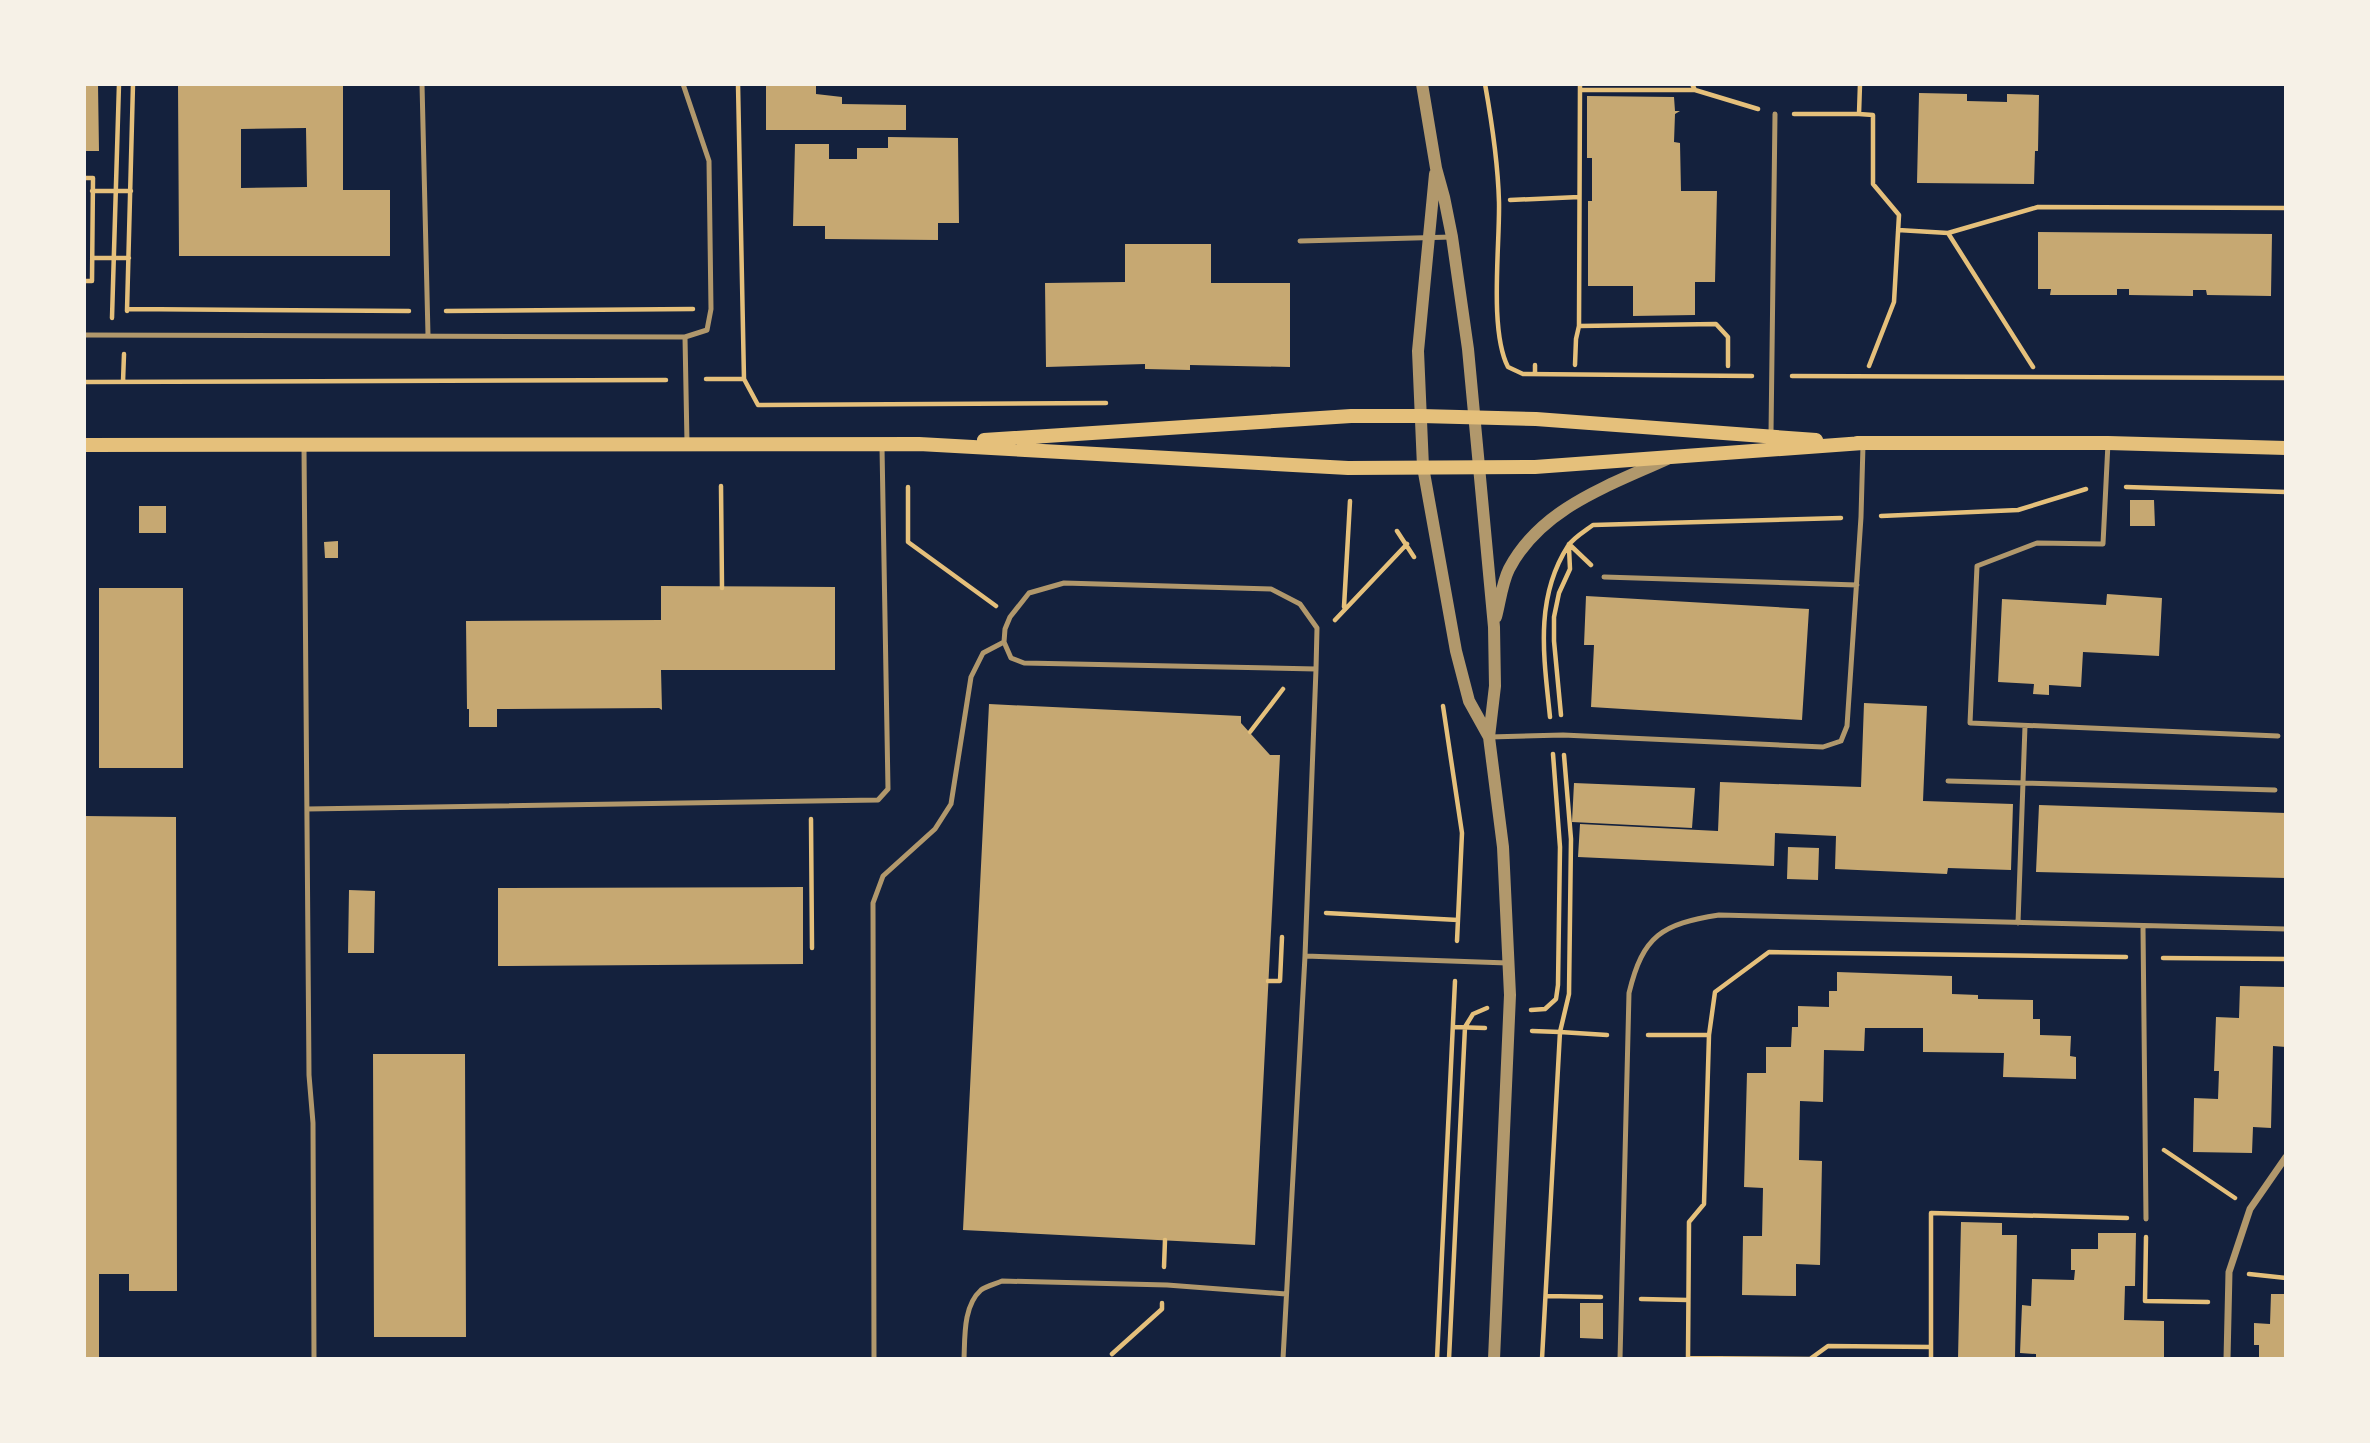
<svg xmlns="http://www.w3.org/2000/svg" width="2370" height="1443" font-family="Figtree,sans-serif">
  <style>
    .building { fill: #c6a872; fill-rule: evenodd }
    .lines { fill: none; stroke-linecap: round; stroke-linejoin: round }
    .path { stroke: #e5c07b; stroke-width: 4.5 }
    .service { stroke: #b1986c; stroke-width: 5 }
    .minor { stroke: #b1986c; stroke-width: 7 }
    .tertiary { stroke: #b1986c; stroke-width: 12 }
    .secondary { stroke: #e5c07b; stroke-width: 14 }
  </style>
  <rect width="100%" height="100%" fill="#14213d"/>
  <path class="building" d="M 84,84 L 98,84 L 99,151 L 84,151 Z
    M 178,84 L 343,84 L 343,190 L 390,190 L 390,256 L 179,256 ZM 306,128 L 307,187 L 241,188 L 241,129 Z
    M 766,84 L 816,84 L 816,94 L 842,97 L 842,104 L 906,105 L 906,130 L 766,130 Z
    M 1919,93 L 1967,94 L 1967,101 L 2007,102 L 2007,94 L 2039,95 L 2038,151 L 2035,151 L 2034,184 L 1917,183 Z
    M 1587,96 L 1674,97 L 1675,111 L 1680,111 L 1675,114 L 1674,142 L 1680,143 L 1681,191 L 1717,191 L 1715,282 L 1695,282 L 1695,315 L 1633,316 L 1633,286 L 1588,286 L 1588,201 L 1592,201 L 1592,158 L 1587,158 Z
    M 888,137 L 958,138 L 959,223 L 938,223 L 938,240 L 825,239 L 825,226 L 793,226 L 795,144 L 829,144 L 829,159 L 857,159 L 857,148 L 888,148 Z
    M 2038,232 L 2272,234 L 2271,296 L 2207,295 L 2206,290 L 2193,290 L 2193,296 L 2129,295 L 2129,289 L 2117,289 L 2117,295 L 2050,295 L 2051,289 L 2038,289 Z
    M 1125,244 L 1211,244 L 1211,283 L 1290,283 L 1290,367 L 1190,365 L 1190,370 L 1145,369 L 1145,364 L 1046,367 L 1045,283 L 1125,282 Z
    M 2130,500 L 2154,500 L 2155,526 L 2130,526 Z
    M 139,506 L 166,506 L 166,533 L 139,533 Z
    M 338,541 L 338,558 L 325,558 L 324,542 Z
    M 661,586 L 835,587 L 835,670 L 661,670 L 662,710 L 659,708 L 497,709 L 497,727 L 469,727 L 469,709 L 467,709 L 466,621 L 661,620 Z
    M 99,588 L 183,588 L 183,768 L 99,768 Z
    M 2107,594 L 2162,598 L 2159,656 L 2083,652 L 2081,687 L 2049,685 L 2049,695 L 2033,694 L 2034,684 L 1998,682 L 2002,599 L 2106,605 Z
    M 1586,596 L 1809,609 L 1802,720 L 1591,707 L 1594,645 L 1584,645 Z
    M 1864,703 L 1927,706 L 1923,801 L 2013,804 L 2011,870 L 1948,868 L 1947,874 L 1835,869 L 1836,836 L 1775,833 L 1774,866 L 1578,857 L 1580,824 L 1718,831 L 1720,782 L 1861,787 Z
    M 989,704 L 1241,716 L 1241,723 L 1270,755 L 1280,755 L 1255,1245 L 963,1230 Z
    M 1574,783 L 1695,788 L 1692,828 L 1572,822 Z
    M 2039,805 L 2286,813 L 2286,878 L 2036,872 Z
    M 84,816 L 176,817 L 177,1291 L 129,1291 L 129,1274 L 99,1274 L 99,1357 L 84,1357 Z
    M 1788,847 L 1819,848 L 1818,880 L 1787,879 Z
    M 803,887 L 803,964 L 498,966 L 498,888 Z
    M 349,890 L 375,891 L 374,953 L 348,953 Z
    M 1837,972 L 1952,976 L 1952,994 L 1978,995 L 1978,999 L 2033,1000 L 2033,1019 L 2040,1019 L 2040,1035 L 2071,1036 L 2070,1056 L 2076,1057 L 2076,1079 L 2003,1077 L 2004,1053 L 1923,1052 L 1923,1028 L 1865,1028 L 1864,1051 L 1824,1050 L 1823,1102 L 1800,1101 L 1799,1160 L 1822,1161 L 1820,1265 L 1796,1264 L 1796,1296 L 1742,1295 L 1743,1236 L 1762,1236 L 1763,1188 L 1744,1187 L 1747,1073 L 1766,1073 L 1766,1047 L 1791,1047 L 1792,1027 L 1798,1027 L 1798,1006 L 1829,1007 L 1829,991 L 1837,991 Z
    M 2240,986 L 2286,987 L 2286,1047 L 2273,1046 L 2271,1128 L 2253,1127 L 2252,1153 L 2193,1152 L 2194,1098 L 2218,1099 L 2219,1071 L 2214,1071 L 2216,1017 L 2239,1018 Z
    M 373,1054 L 465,1054 L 466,1337 L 374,1337 Z
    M 1961,1222 L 2002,1223 L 2002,1235 L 2017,1235 L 2015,1359 L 1958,1359 Z
    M 2098,1233 L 2136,1233 L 2135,1286 L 2125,1286 L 2124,1320 L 2164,1321 L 2164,1359 L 2036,1359 L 2036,1354 L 2020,1353 L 2022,1305 L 2031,1306 L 2032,1279 L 2074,1280 L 2075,1270 L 2071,1270 L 2071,1249 L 2098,1249 Z
    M 2271,1294 L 2286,1294 L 2286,1359 L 2259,1359 L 2259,1345 L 2254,1345 L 2254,1323 L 2270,1324 Z
    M 1580,1303 L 1603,1303 L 1603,1339 L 1580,1338 Z"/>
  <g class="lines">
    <path class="path" d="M 738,84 L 744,379 L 758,405 L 1106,403
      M 1485,84 C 1492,123 1498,162 1499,202 C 1500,245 1489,330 1508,367 L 1523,374 L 1752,376
      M 1692,84 L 1695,90 L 1758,109
      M 1860,84 L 1859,114 L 1873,115 L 1873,184 L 1899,215 L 1894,302 L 1869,366
      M 1580,90 L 1695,90
      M 1794,114 L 1859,114
      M 84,178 L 93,178 L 92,281 L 84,281
      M 92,191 L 131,191
      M 1510,200 L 1579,197
      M 1898,230 L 1948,233 L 2033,367
      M 1948,233 L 2038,207 L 2286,208
      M 93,258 L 129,258
      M 127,309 L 409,311
      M 127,311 L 133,84
      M 446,311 L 693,309
      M 112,318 L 119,84
      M 1579,326 L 1716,324 L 1728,337 L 1728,366
      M 1575,365 L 1576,339 L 1579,326 L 1580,84
      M 1535,374 L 1535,365
      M 1792,376 L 2286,378
      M 706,379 L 744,379
      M 84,382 L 666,380
      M 123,382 L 124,354
      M 721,486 L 722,588
      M 908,487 L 908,542 L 996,606
      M 2126,487 L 2286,492
      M 1881,516 L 2018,510 L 2086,489
      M 1397,531 L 1414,557
      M 1569,544 L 1591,565
      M 1344,607 L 1350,501
      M 1335,620 L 1407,544
      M 1443,706 L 1462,833 L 1457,941
      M 1561,715 L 1554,641 L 1554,617 L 1559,593 L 1570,569 L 1569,548
      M 1550,717 C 1544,658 1534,599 1568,546 C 1573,538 1585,531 1593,525 L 1841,518
      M 1250,732 L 1283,689
      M 811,819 L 812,948
      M 1326,913 L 1458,920
      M 2163,958 L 2286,959
      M 1268,981 L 1280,981 L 1282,937
      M 1531,1010 L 1545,1009 L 1556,999 L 1558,985 L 1560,847 L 1553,754
      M 1453,1027 L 1485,1028
      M 1532,1031 L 1560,1032 L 1569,994 L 1571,839 L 1564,755
      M 1648,1035 L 1709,1035 L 1704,1204 L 1689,1222 L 1688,1359
      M 1709,1035 L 1715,992 L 1769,952 L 2126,957
      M 2164,1150 L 2235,1198
      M 2146,1237 L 2145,1301 L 2208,1302
      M 1164,1267 L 1165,1240
      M 2249,1274 L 2286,1278
      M 1546,1296 L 1601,1297
      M 1641,1299 L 1688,1300
      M 1112,1354 L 1162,1309 L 1162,1303
      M 1688,1358 L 1810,1359 L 1828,1346 L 1931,1347
      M 1437,1359 L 1455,981
      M 1449,1359 L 1465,1027 L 1473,1014 L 1487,1008
      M 1542,1359 L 1560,1032 L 1607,1035
      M 1931,1359 L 1931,1213 L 2127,1218"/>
    <path class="service" d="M 422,84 L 428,335
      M 683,84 L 709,161 L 711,309 L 707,330 L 685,337
      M 1300,241 L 1452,237
      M 84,335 L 685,337 L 687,443
      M 1771,434 L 1775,114
      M 2108,443 L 2103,544 L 2037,543 L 1977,566 L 1970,723 L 2278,736
      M 304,447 L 309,1075 L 313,1123 L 314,1359
      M 1604,577 L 1857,585
      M 1489,737 L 1563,735 L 1823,747 L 1841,741 L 1847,726 L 1861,517 L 1863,445
      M 1948,781 L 2275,790
      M 307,809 L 878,800 L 888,789 L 882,447
      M 2018,923 L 2025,726
      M 2143,926 L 2146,1219
      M 1305,956 L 1508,963
      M 874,1359 L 873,903 L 883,876 L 935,829 L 951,804 L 971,677 L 983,653 L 1004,642
      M 964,1359 C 965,1337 963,1306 981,1290 C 986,1286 995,1284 1002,1281 L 1167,1285 L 1286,1294
      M 1283,1359 L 1305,956 L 1316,669 L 1317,628 L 1300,604 L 1271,589 L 1064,583 L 1029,593 L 1010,617 L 1005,629 L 1004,642 L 1011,658 L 1024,663 L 1316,669
      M 1620,1359 L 1629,993 C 1643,935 1662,924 1719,915 L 2286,929"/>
    <path class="minor" d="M 2227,1359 L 2229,1272 L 2250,1209 L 2286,1157"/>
    <path class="tertiary" d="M 1422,84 L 1436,168 L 1444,197 L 1452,237 L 1468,349 L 1494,627 L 1495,686 L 1489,737 L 1503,847 L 1510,995 L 1494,1359
      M 1435,174 L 1418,351 L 1423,467 L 1456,651 L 1469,701 L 1489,737
      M 1496,617 C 1500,602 1502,583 1509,569 C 1541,508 1608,486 1667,459"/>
    <path class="secondary" d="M 984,440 L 1351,416 L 1421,416 L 1536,419 L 1816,440
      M 1857,443 L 2108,443 L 2286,448
      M 84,445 L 919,444 L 1348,468 L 1535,467 L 1863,443"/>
  </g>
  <rect width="2370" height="1443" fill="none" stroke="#f6f1e7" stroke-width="172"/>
</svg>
